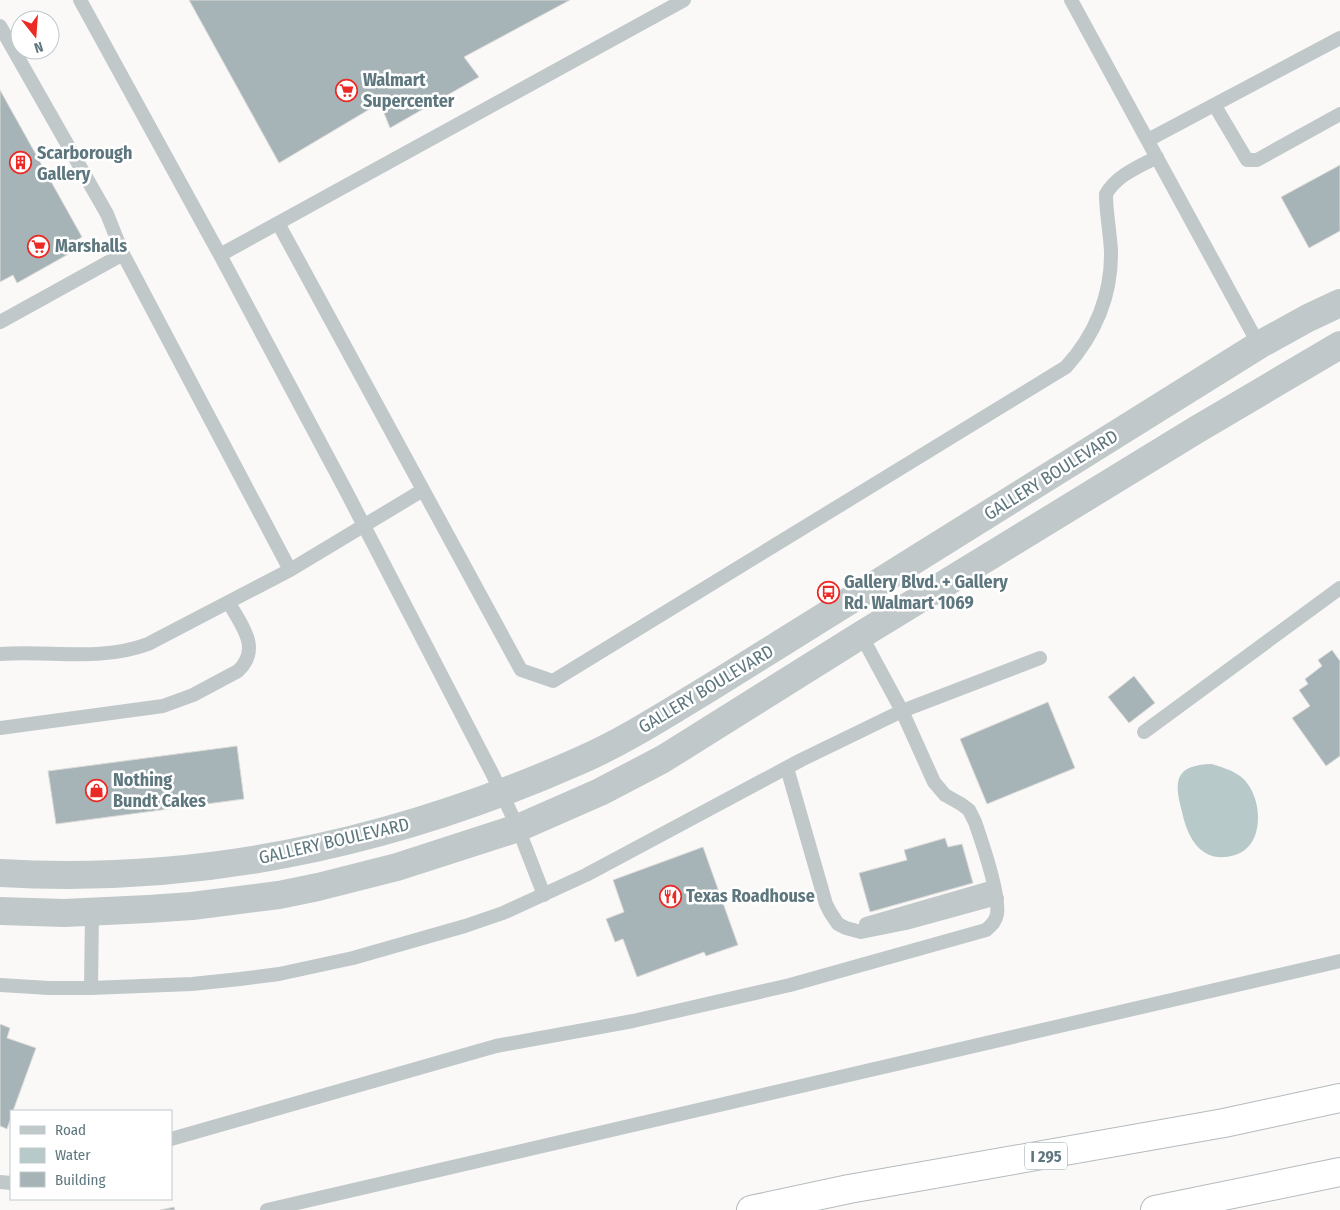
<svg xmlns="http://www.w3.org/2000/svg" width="1340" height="1210" font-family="'Fira Sans Condensed',sans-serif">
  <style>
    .water { fill: #b8c9ca }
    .building { fill: #a7b4b7; stroke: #dcdbd9 }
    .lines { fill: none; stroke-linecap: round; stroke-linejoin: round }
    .motorway-casing { stroke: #b4bbbd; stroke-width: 30 }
    .service { stroke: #c0c8ca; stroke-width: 14 }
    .tertiary { stroke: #c0c8ca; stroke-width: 28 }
    .motorway { stroke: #fff; stroke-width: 28 }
    .labels { text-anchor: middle; stroke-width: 5; stroke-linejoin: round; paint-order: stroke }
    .shield { fill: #fff; stroke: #8ea0a5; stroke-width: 1 }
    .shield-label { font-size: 16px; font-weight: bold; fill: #5e777e }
    .poi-label { font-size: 18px; font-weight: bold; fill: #5e777e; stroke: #fff; text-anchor: start }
    .street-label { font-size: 18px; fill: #5e777e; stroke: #fff }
  </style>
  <rect width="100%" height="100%" fill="#faf9f7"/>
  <path class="water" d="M 1212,764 C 1221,767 1232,770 1240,776 C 1263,793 1267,846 1235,855 C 1202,865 1188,839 1182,812 C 1174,781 1174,765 1212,764 Z"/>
  <path class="building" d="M 189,0 L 570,0 L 464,57 L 479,77 L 390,128 L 380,103 L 279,163 Z
    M 0,90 L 82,237 L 70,244 L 74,251 L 17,283 L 13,275 L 0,282 Z
    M 1340,165 L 1340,231 L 1309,248 L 1281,197 Z
    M 1332,650 L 1340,661 L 1340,756 L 1326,766 L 1292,718 L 1310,706 L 1299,690 L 1308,684 L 1305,679 L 1322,666 L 1318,660 Z
    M 1134,676 L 1155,703 L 1129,723 L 1108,697 Z
    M 1048,702 L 1075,768 L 987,804 L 960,739 Z
    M 237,746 L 244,799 L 56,824 L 48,771 Z
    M 945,838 L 948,847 L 962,844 L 973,883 L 870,912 L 859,873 L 907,860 L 904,850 Z
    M 703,847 L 738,945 L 706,956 L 704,952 L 637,977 L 623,939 L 615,942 L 606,919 L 624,912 L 613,880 Z
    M 0,1024 L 10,1028 L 7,1038 L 36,1048 L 13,1111 L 11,1111 L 11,1117 L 7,1129 L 0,1126 Z
    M 174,1207 L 175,1210 L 160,1210 Z"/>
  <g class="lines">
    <defs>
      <path id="motorway" d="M 751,1210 L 849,1189 L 1224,1123 L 1340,1098
        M 1155,1210 L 1340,1172"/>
    </defs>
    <use href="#motorway" class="motorway-casing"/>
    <path class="service" d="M 80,0 L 220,255 L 346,491 L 492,773 L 518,828 L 544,895
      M 1071,0 L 1259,345
      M 0,26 L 107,214 L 123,254 L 290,570
      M 1215,106 L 1247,160 L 1257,160 L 1340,114
      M 1148,140 L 1340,38
      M 278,223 L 521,670 L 553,681 L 1066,367 C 1095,335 1112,295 1111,251 C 1110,232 1106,213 1106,194 C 1117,175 1138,167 1157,157
      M 220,255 L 684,0
      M 0,322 L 123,254
      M 0,654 C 49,650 100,662 148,644 L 290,570 L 423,490
      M 0,728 L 163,706 L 193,695 L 238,671 C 262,648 241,625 229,603
      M 1144,732 L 1340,588
      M 787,768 L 826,904 L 830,912 L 838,924 L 846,928 L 861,932 L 906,923 L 997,898
      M 866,924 L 994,887
      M 0,985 L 49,988 L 91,988 L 192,984 L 240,979 L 279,974 L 353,958 L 465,926 L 503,913 L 586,875 L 801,760 L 902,711 L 1040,658
      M 91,988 L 92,912
      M 171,1139 L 496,1046 L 633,1021 L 790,985 L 986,930 C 992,925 996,921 997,914 C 1000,895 982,842 975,822 L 969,810 L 961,804 L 945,795 L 934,782 L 902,711 L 861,635
      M 0,1182 L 11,1183
      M 267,1210 L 1340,961"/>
    <path class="tertiary" d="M 0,873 C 203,885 394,843 579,761 C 625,741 668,713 711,687 L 1259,345 L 1308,318 L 1340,303
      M 0,911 L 64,913 L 148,909 L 192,906 L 279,895 L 318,887 L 397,867 L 518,828 L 600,792 L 663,759 L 861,635 L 1196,430 L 1340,345"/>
    <use href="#motorway" class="motorway"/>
  </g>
  <defs>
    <symbol id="supermarket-ring" viewBox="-11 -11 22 22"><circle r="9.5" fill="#fff" stroke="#ec2a25" stroke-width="1.5"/><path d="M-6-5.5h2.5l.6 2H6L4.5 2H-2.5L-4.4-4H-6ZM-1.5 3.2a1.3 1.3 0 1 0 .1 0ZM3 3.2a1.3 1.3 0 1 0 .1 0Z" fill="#ec2a25"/></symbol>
    <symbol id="building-ring" viewBox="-11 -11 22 22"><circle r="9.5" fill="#fff" stroke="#ec2a25" stroke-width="1.5"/><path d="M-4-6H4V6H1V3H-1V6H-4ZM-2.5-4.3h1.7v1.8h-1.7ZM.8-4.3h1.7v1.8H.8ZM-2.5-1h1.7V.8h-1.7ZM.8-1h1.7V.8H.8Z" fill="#ec2a25"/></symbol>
    <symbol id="bus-ring" viewBox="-11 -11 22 22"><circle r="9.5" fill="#fff" stroke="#ec2a25" stroke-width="1.5"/><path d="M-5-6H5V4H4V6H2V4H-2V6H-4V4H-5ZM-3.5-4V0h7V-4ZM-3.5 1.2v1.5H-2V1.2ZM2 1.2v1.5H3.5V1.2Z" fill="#ec2a25"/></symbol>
    <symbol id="shop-ring" viewBox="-11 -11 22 22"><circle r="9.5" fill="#fff" stroke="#ec2a25" stroke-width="1.5"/><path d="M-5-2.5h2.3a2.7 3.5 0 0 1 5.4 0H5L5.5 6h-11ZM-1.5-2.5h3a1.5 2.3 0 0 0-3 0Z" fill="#ec2a25"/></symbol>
    <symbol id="restaurant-ring" viewBox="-11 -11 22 22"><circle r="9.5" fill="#fff" stroke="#ec2a25" stroke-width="1.5"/><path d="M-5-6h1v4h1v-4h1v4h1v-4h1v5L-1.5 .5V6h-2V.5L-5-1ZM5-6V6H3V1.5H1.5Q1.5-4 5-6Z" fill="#ec2a25"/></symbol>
  </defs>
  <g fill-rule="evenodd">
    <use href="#supermarket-ring" x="334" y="78" width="25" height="25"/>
    <use href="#building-ring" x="8" y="150" width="25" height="25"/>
    <use href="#supermarket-ring" x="26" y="234" width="25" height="25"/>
    <use href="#bus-ring" x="816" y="580" width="25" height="25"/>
    <use href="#shop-ring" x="84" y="778" width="25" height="25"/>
    <use href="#restaurant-ring" x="658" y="884" width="25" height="25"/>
  </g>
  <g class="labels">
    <rect class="shield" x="1025" y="1142.5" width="42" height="27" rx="4"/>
    <g class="shield-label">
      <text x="1046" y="1162">I 295</text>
    </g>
    <g class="poi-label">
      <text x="363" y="86">Walmart<tspan x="363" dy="21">Supercenter</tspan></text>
      <text x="37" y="159">Scarborough<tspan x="37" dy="21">Gallery</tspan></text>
      <text x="55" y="252">Marshalls</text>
      <text x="844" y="588">Gallery Blvd. + Gallery<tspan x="844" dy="21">Rd. Walmart 1069</tspan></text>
      <text x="113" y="786">Nothing<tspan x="113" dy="21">Bundt Cakes</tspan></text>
      <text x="686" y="902">Texas Roadhouse</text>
    </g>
    <g class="street-label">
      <text transform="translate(1051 475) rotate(-32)" y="6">GALLERY BOULEVARD</text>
      <text transform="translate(706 689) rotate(-31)" y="6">GALLERY BOULEVARD</text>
      <text transform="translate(334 841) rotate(-13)" y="6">GALLERY BOULEVARD</text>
    </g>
  </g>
  <rect x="10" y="1110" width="162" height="90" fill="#ffffff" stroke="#bfc9cb"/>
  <rect x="20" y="1126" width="25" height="8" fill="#c0c8ca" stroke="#bfc9cb"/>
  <text x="55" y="1135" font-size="15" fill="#5e777e">Road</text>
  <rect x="20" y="1148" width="25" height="15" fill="#b8c9ca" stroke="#bfc9cb"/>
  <text x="55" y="1160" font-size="15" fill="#5e777e">Water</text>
  <rect x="20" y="1172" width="25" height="15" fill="#a7b4b7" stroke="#bfc9cb"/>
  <text x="55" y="1185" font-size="15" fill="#5e777e">Building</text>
  <g transform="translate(35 35) rotate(163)"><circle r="24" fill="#ffffff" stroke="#bfc9cb"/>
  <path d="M0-4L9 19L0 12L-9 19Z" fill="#ec2a25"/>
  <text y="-8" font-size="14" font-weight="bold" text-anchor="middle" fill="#5e777e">N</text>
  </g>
</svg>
